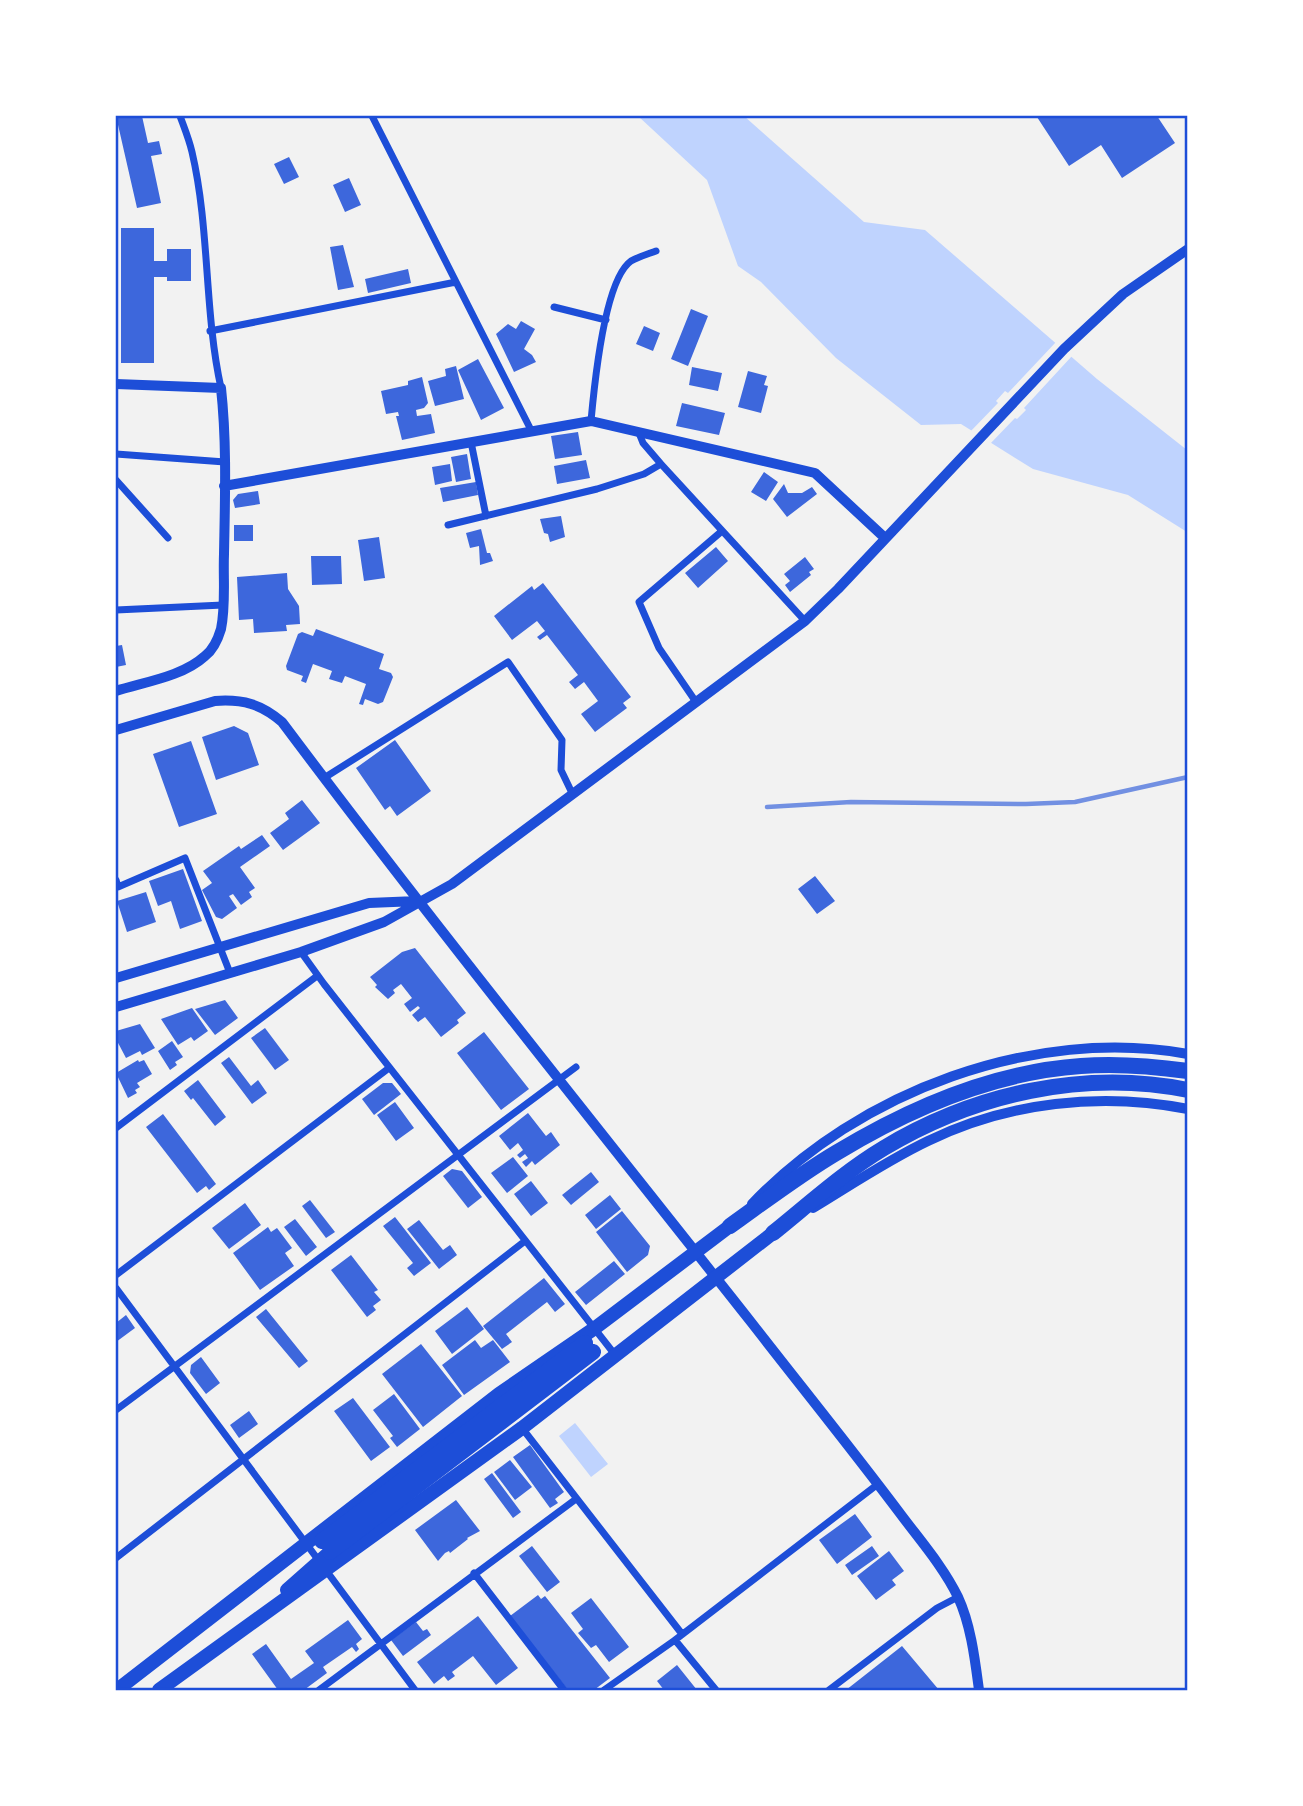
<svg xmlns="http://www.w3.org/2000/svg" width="1303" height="1806" font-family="Literata,serif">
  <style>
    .water { fill: #bfd3fe }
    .pier { fill: #f2f2f2 }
    .building { fill: #3d67dc }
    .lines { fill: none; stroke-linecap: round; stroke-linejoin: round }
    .minor { stroke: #1d4ed8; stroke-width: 7 }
    .tertiary { stroke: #1d4ed8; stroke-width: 10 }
    .trunk { stroke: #1d4ed8; stroke-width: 14 }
    .motorway { stroke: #1d4ed8; stroke-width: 16 }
    .rail { stroke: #7290e2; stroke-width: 4.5 }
    .neatline { fill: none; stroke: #1d4ed8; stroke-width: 2.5 }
  </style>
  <rect width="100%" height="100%" fill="#f2f2f2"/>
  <path class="water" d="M 638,116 L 744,116 L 864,222 L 925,230 L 1097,379 L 1187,450 L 1187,532 L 1128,495 L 1033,469 L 961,424 L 921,425 L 836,358 L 761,282 L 738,266 L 707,180 Z
    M 575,1423 L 608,1464 L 591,1477 L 559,1436 Z"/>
  <path class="pier" d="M 1056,342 L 1072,356 L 1024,408 L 1026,410 L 1017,419 L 1015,418 L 989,445 L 969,433 L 998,403 L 996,401 L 1005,391 L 1008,393 Z"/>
  <path class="building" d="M 116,116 L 142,116 L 148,143 L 159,141 L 162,154 L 151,156 L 161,203 L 137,208 Z
    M 1040,116 L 1157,116 L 1175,143 L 1122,178 L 1101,145 L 1069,166 L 1037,117 Z
    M 289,157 L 299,177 L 284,184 L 274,164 Z
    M 349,178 L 361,205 L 345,212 L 333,185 Z
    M 121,228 L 154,228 L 154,261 L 167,261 L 167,249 L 191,249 L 191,281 L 167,281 L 167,277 L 154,277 L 154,363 L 121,363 Z
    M 343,245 L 354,287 L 338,290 L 330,247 Z
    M 408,269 L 411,283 L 368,293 L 365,279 Z
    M 691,309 L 708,316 L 688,366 L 671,359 Z
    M 521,321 L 535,329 L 524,349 L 532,355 L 536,362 L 514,372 L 496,334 L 508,324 L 516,329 Z
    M 644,326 L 660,333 L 653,351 L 636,344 Z
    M 478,359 L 504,408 L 481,420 L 458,370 Z
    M 456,366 L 464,399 L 435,406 L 428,381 L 446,376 L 445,369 Z
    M 692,367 L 722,373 L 718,391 L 689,385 Z
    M 748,371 L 767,376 L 764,385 L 768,386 L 761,413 L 738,407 Z
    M 422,377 L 428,403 L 424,408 L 416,410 L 417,416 L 431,414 L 435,433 L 402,440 L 396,416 L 399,416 L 398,412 L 386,414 L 381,391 L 408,385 L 408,381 Z
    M 682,403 L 725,413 L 719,435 L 676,426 Z
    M 578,432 L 582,455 L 555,459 L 551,436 Z
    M 467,454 L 471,479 L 456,482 L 451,457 Z
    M 586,460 L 590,478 L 557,484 L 554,466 Z
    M 450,464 L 452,481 L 435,485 L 432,467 Z
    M 764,472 L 778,482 L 766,501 L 751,492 Z
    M 476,482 L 478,495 L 443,502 L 440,488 Z
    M 784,484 L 788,493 L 802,493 L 812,487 L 817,494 L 787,517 L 773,499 Z
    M 258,491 L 260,504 L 235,508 L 233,500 L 238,494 Z
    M 561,516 L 565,537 L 550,542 L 548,534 L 544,533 L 540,519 Z
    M 234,525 L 253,525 L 253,541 L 234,541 Z
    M 481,529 L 487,553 L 490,553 L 493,561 L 480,565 L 479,546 L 470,548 L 466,533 Z
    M 379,537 L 385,578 L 364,581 L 358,540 Z
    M 716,547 L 728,561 L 698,588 L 685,573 Z
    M 311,556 L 341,556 L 342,584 L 312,585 Z
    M 805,557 L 814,569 L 809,572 L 811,575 L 790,592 L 785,585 L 790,581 L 784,574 Z
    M 287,573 L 288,589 L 299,606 L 300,624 L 286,625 L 287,631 L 254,633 L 253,619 L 239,620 L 237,577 Z
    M 543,583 L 631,697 L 623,703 L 627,708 L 595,732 L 581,714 L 598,701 L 584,682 L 575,689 L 569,682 L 578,675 L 547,635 L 540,640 L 537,637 L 545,631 L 537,621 L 512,640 L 494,616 L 532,586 L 534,590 Z
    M 316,629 L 384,654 L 379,669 L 391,673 L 393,677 L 383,702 L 378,704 L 365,699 L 363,705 L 359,704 L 366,684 L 345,676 L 342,683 L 329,679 L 332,671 L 313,664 L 306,683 L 301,681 L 303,676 L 287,670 L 286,666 L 298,634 L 302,632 L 313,636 Z
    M 122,645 L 126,665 L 116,667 L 116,646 Z
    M 234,726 L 248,733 L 259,765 L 216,780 L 202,737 Z
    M 395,740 L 431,791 L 397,816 L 390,806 L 385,810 L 356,768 Z
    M 191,741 L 217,814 L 179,827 L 153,754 Z
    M 302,800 L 320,823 L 283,850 L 270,833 L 289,819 L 285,813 Z
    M 262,835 L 270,846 L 240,867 L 255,888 L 249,892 L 252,897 L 241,905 L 233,894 L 229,896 L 237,908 L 222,919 L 216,917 L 202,890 L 212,883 L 203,871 L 239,846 L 241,849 Z
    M 183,869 L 202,921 L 180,929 L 171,901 L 158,906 L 149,881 Z
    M 815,876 L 835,901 L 817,914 L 798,889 Z
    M 146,892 L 156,922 L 127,932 L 117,901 Z
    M 415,948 L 466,1013 L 457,1020 L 459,1023 L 441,1037 L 425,1017 L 418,1022 L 412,1015 L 420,1008 L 418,1006 L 410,1012 L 404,1004 L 412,998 L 401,984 L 393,990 L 395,993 L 388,999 L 375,987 L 377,985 L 370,977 L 402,952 Z
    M 225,1000 L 238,1018 L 215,1035 L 195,1009 Z
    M 192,1008 L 208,1031 L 194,1041 L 191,1037 L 178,1045 L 161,1019 Z
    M 140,1024 L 155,1048 L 142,1055 L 140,1051 L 126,1058 L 116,1039 L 116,1031 Z
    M 265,1028 L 289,1060 L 275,1070 L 251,1038 Z
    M 484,1032 L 529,1089 L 501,1110 L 457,1053 Z
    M 172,1041 L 183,1057 L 175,1062 L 177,1065 L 170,1070 L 158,1051 Z
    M 229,1057 L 251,1086 L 258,1080 L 267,1093 L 252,1104 L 221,1063 Z
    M 138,1060 L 139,1062 L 144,1060 L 152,1074 L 137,1083 L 140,1087 L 135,1090 L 137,1093 L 128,1098 L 116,1073 Z
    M 198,1080 L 226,1117 L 215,1126 L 193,1098 L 191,1100 L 184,1091 Z
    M 383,1083 L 392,1083 L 401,1094 L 374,1115 L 362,1099 Z
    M 395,1102 L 414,1128 L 396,1141 L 377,1115 Z
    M 528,1113 L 546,1136 L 551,1132 L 560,1145 L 535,1165 L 532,1161 L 526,1167 L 522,1162 L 528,1158 L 525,1154 L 520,1158 L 517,1155 L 523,1150 L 518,1143 L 510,1150 L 499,1136 Z
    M 163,1114 L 216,1184 L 209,1190 L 206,1186 L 197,1193 L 146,1127 Z
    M 513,1157 L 528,1176 L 507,1193 L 491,1173 Z
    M 452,1169 L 462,1171 L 482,1197 L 468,1208 L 443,1176 Z
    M 591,1172 L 599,1182 L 571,1205 L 562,1195 Z
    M 531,1181 L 548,1203 L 531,1216 L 514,1194 Z
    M 610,1195 L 621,1209 L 596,1229 L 585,1215 Z
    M 310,1200 L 335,1232 L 326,1238 L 302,1206 Z
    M 245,1203 L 261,1225 L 229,1249 L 212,1228 Z
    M 622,1211 L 650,1246 L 648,1255 L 627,1272 L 596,1232 Z
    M 395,1217 L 431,1263 L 414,1276 L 407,1268 L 413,1263 L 383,1226 Z
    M 295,1219 L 317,1247 L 306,1256 L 284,1227 Z
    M 419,1220 L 443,1250 L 450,1245 L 457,1255 L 439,1269 L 407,1229 Z
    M 268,1227 L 271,1232 L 277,1228 L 292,1248 L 285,1253 L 294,1266 L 260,1290 L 233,1253 Z
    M 351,1255 L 378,1290 L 374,1292 L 381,1300 L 373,1306 L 376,1310 L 367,1317 L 331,1270 Z
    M 614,1261 L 625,1274 L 586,1305 L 575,1292 Z
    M 544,1278 L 565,1304 L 555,1312 L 547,1302 L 506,1334 L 512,1342 L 502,1349 L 483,1326 Z
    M 467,1307 L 484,1329 L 452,1354 L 435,1331 Z
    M 266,1309 L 308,1361 L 299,1368 L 256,1317 Z
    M 126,1315 L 135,1328 L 116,1342 L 116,1323 Z
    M 475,1340 L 481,1348 L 493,1340 L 510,1362 L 464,1395 L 442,1365 Z
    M 421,1344 L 462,1396 L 423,1427 L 382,1374 Z
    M 201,1357 L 220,1383 L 206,1394 L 190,1373 L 191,1365 Z
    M 394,1394 L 420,1429 L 397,1447 L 390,1438 L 393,1436 L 373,1410 Z
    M 353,1398 L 390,1447 L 371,1461 L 334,1411 Z
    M 249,1411 L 258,1424 L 239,1438 L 230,1425 Z
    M 530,1445 L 564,1492 L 555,1499 L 558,1503 L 550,1508 L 513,1457 Z
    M 510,1460 L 532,1487 L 515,1500 L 494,1472 Z
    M 492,1473 L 521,1512 L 513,1518 L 484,1479 Z
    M 456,1500 L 480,1531 L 467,1538 L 468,1539 L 450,1553 L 449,1551 L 445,1553 L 438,1561 L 415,1530 Z
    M 855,1514 L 872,1537 L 837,1564 L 819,1540 Z
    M 532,1546 L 560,1582 L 547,1592 L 519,1556 Z
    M 872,1546 L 879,1556 L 852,1575 L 845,1565 Z
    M 889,1551 L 904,1571 L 892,1580 L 896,1585 L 876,1600 L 857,1576 Z
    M 538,1595 L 541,1599 L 545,1596 L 610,1678 L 594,1690 L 568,1690 L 510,1616 Z
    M 591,1598 L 629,1647 L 609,1662 L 596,1645 L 591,1648 L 578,1633 L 583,1629 L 571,1613 Z
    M 478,1616 L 518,1668 L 496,1685 L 473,1656 L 452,1672 L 455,1676 L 448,1681 L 444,1676 L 434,1684 L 417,1662 Z
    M 348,1620 L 362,1639 L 356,1644 L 359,1649 L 356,1652 L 352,1647 L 323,1667 L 327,1673 L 304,1690 L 278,1690 L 252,1654 L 266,1644 L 291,1679 L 314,1663 L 305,1651 Z
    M 416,1622 L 423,1631 L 427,1629 L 431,1635 L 403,1656 L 391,1640 Z
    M 902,1646 L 939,1690 L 846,1690 Z
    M 677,1665 L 697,1690 L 664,1690 L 657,1681 Z"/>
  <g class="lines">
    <path class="minor" d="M 180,116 C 184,127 189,139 192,152 C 210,229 204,311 221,388
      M 372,116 L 531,430
      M 554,307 L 606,320
      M 210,331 L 456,282
      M 591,421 C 594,388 604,280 631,261 C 638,257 648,254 656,251
      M 639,433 L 643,443 L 661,464 L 805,621
      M 471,442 L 486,516
      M 116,454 L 225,462
      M 116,480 L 168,538
      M 448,525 L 597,489 L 644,474 L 661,464
      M 116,610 L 223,605
      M 696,702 L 659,648 L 639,602 L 722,531
      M 324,778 L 508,662 L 562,740 L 561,770 L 572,793
      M 116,880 L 118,887 L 185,858 L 230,973
      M 301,952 L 324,984 L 616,1356
      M 116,1128 L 317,976
      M 116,1275 L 389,1068
      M 116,1288 L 415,1690
      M 116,1410 L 576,1067
      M 522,1428 L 682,1634
      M 116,1558 L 525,1241
      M 474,1573 L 564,1690
      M 675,1640 L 716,1690
      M 319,1690 L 576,1499
      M 604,1690 L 675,1640 L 878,1484
      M 829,1690 L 937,1608 L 958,1597"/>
    <path class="tertiary" d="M 116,384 L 221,388 C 227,443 225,499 224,554 C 223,578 226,605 221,629 C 218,639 213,650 205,656 C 182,677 144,682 116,691
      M 224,486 L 591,421 L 815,473 L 885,538
      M 116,730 L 215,701 C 243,699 261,704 282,722 C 434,925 594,1123 751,1322 C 800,1385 851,1448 899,1512 C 919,1539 943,1566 958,1597 C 971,1625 975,1660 979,1690
      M 116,978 L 369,903 L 417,901
      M 116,1007 L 301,952 L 384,922 L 452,884 L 805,621 L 838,589 L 1064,349 L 1123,294 L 1188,249
      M 752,1204 C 858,1092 1033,1026 1188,1054
      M 813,1208 C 851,1185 888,1160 928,1141 C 1008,1102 1101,1092 1188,1109"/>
    <path class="trunk" d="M 287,1590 L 330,1552
      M 117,1690 L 499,1394 L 595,1328 L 730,1226
      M 159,1690 L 522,1428 L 773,1233"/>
    <path class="motorway" d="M 730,1226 C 765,1201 799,1175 836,1153 C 910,1108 994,1072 1081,1066 C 1117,1063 1152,1066 1188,1071
      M 773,1233 C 809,1204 844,1172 884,1148 C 974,1094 1083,1069 1188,1090
      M 322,1541 L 585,1343
      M 330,1552 L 593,1352"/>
    <path class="rail" d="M 767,807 L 851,802 L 1026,804 L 1075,802 L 1188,777"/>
  </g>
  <rect width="1303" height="1806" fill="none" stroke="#ffffff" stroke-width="234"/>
  <rect x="117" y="117" width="1069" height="1572" class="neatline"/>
</svg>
